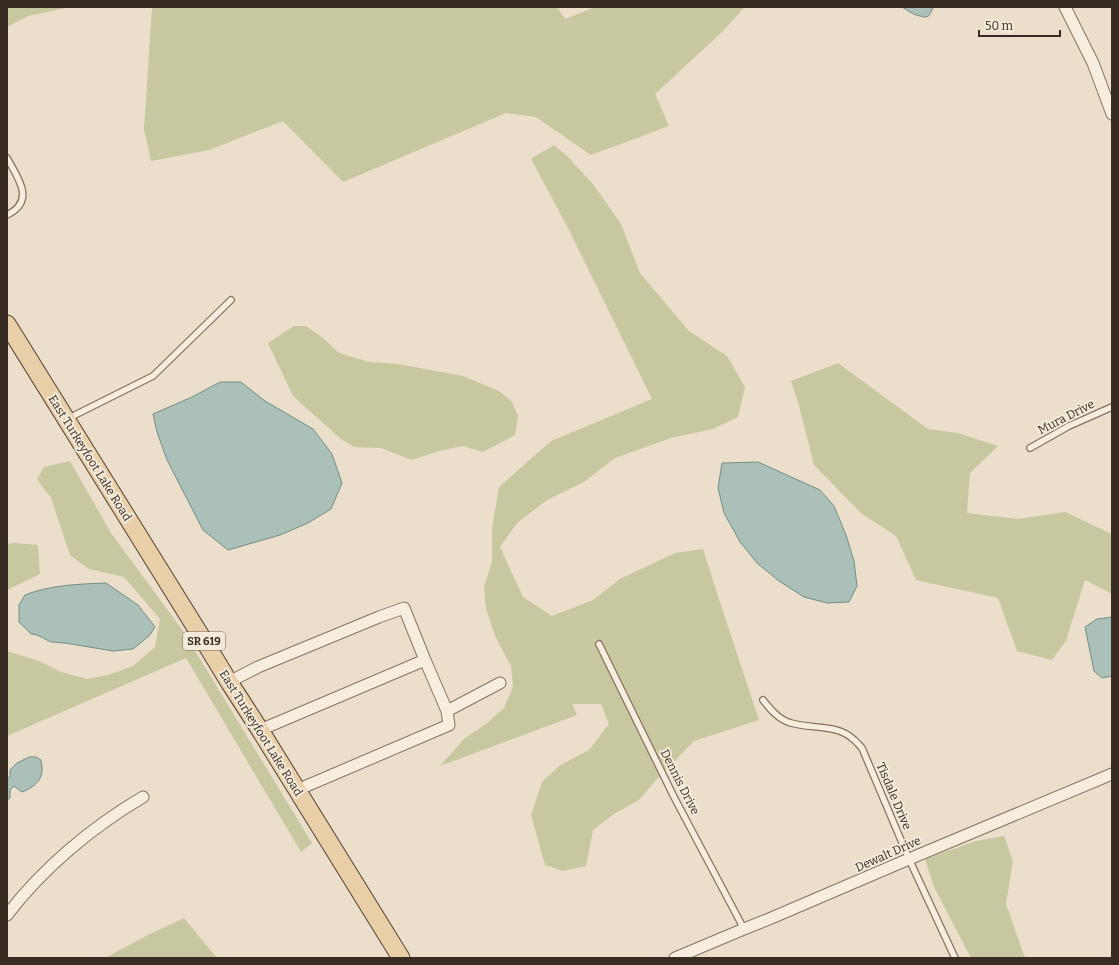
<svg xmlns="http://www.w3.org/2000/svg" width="1119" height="965" font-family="Bitter,serif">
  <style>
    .green { fill: #c7c89f }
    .water { fill: #abc0b8; stroke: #728e85 }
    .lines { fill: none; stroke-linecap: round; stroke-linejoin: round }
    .service-casing { stroke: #867261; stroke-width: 8 }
    .minor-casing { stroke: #867261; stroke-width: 13 }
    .primary-casing { stroke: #554134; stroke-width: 19 }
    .service { stroke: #f6edde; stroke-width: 5.5 }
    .minor { stroke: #f6edde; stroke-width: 11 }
    .primary { stroke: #e9cfa8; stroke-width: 17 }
    .labels { text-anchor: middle; stroke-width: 4; stroke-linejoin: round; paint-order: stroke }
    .shield { fill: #f3eada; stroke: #706459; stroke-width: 1 }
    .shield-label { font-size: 11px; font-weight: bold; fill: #382b22 }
    .street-label { font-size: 12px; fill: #382b22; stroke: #f3eada }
  </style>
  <rect width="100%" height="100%" fill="#ebdfcb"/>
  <path class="green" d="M 7,7 L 71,7 L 28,16 L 7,27 Z
    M 152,7 L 557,7 L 565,19 L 595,7 L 745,7 L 720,34 L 655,94 L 669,126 L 591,155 L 536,117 L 506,113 L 343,182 L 283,121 L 209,150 L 151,161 L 144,129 Z
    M 554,145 L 566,155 L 593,184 L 621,224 L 640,273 L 689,331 L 727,356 L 745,387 L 738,417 L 713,429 L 671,438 L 615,458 L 584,482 L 547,500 L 517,523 L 500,547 L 523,597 L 552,616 L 593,600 L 620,579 L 675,553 L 703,549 L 719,599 L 759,720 L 694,741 L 655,781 L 639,800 L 614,814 L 593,830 L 586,866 L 563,871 L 545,865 L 531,815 L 542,782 L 559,766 L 589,750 L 609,724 L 601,704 L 572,704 L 577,715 L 440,766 L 464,739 L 486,724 L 504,708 L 513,687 L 511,666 L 496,638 L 486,609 L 484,587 L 492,562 L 492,528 L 499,487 L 551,441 L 652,399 L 570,232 L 531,159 Z
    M 294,326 L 306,326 L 322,337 L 339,353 L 369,362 L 398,364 L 463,376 L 499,391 L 512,402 L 518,416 L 515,435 L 483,452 L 463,446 L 439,451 L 412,460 L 381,448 L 354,447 L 341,439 L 293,396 L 268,343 Z
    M 838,363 L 928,429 L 958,433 L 998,446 L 970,473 L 967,513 L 1018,519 L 1065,512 L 1112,534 L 1112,594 L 1085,580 L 1066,641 L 1052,660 L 1017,651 L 998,598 L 916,580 L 896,536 L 862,514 L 814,465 L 798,402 L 791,381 Z
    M 70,461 L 111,533 L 183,631 L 312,843 L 301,852 L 186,658 L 7,736 L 7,651 L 39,661 L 61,672 L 87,679 L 108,675 L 133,666 L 155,647 L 160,619 L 124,577 L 89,569 L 70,555 L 51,498 L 37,479 L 44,467 Z
    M 14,543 L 38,545 L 40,574 L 7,590 L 7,544 Z
    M 1004,836 L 1013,861 L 1006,904 L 1025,958 L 971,958 L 934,887 L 925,859 L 976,841 Z
    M 184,918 L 217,958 L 105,958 L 146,936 Z"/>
  <path class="water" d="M 902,7 L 933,7 C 929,19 927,18 916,15 C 911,13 907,10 902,7 Z
    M 220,382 L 241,382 L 265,401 L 313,429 L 332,454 L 342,483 L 331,509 L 308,523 L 280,535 L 228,550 L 203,530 L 167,460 L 157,432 L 153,414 L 192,397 Z
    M 758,462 L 820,490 L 834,506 L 846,535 L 854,561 L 857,586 L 849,602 L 827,603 L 804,597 L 779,581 L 758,564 L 740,542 L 724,513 L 718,488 L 722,463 Z
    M 106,583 L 138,605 L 155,627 L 149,636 L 133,649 L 113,651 L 65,643 L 51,642 L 37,635 L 31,634 L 19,622 L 19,605 L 25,595 C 50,585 79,584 106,583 Z
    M 1112,617 L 1112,676 L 1102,678 L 1094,671 L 1085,627 L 1097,619 Z
    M 29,757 L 36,757 L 41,760 C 41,764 43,768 42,771 C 42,781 31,789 22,792 L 14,786 L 10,790 L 10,798 L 7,800 L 7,780 L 10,776 L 10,770 L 17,763 Z"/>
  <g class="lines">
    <defs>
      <path id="service" d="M 7,158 C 18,178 36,201 7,215
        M 69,418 L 153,376 L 231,300
        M 1030,448 L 1069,426 L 1112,407
        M 599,644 L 674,797 L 744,929
        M 763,700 C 770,709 779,720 791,723 C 811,729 837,724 853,739 C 856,741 859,745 862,748 L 909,859 L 955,958"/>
      <path id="minor" d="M 1065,7 L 1093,63 L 1112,114
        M 229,682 L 258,667 L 379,617 L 404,608 L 425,660 L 447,711 L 449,725 L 297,790
        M 447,711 L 500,683
        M 260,730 L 425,660
        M 7,915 C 43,868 92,827 143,797
        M 675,958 L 744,929 L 769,919 L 909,859 L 1112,774"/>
      <path id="primary" d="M 7,324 L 209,649 L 229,682 L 260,730 L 401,958"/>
    </defs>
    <use href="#service" class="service-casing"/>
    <use href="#minor" class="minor-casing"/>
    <use href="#primary" class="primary-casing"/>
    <use href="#service" class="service"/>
    <use href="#minor" class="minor"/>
    <use href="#primary" class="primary"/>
  </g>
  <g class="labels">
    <rect class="shield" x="183" y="632" width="42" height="18" rx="3"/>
    <g class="shield-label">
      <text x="204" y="645">SR 619</text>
    </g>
    <g class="street-label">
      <text transform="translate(1066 417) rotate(-27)" y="4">Mura Drive</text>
      <text transform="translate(90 458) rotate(58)" y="4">East Turkeyfoot Lake Road</text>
      <text transform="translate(261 733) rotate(58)" y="4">East Turkeyfoot Lake Road</text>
      <text transform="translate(680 782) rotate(63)" y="4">Dennis Drive</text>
      <text transform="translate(894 796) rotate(67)" y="4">Tisdale Drive</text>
      <text transform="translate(888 854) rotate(-24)" y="4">Dewalt Drive</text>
    </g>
  </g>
  <rect width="1119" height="965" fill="none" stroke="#382b22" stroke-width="16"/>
  <path d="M979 30v6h81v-6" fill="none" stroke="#382b22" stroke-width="2"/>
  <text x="985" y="30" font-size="12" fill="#382b22" stroke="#f3eada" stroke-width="3" paint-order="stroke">50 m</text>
</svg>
